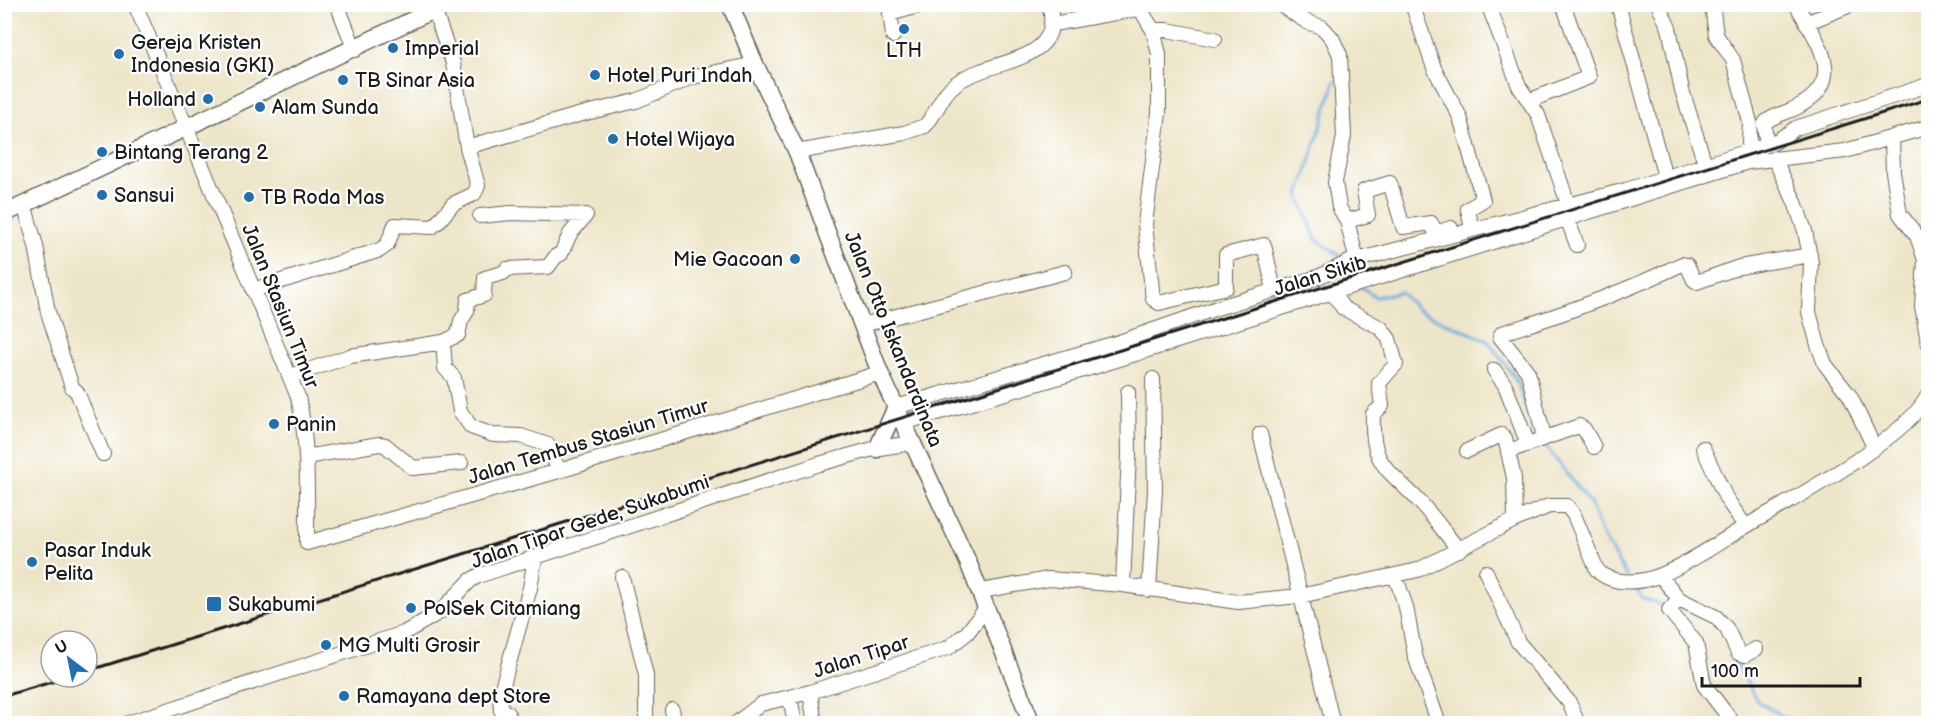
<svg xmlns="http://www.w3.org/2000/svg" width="1933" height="728" font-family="'Balsamiq Sans',sans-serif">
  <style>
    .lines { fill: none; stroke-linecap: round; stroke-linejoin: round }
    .stream { stroke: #70afe3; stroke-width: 3 }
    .minor-casing { stroke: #656258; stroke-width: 16 }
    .major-casing { stroke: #656258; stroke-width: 19 }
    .minor { stroke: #fff; stroke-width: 14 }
    .major { stroke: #fff; stroke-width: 16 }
    .rail { stroke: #1c1c1c; stroke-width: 3 }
    .poi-dot { fill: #1f6fb2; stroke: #fff; stroke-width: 2 }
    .labels { text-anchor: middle; stroke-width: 4.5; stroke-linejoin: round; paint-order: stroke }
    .poi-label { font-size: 20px; fill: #1c1c1c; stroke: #fff; text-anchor: start }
    .street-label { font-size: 20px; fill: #1c1c1c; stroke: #fff }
  </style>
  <rect width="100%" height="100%" fill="#fff"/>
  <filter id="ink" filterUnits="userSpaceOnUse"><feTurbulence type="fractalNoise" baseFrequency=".0167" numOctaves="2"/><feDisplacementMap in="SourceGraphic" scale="12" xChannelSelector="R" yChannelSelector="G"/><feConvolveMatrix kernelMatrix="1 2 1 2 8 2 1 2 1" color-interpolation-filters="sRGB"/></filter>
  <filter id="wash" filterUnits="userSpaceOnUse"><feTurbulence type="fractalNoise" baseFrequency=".008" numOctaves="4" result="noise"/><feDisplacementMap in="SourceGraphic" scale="24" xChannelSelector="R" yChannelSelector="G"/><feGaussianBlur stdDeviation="1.35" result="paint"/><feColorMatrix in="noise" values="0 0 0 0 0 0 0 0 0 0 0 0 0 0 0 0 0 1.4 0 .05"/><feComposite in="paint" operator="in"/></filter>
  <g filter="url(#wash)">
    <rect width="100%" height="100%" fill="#ede5c7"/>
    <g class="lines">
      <path class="stream" d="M 1335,81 L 1299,196 L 1316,239 L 1346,260
        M 1349,266 L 1357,282
        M 1361,287 L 1376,297 L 1400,292 L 1419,311 L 1488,341 L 1515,378 L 1537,434
        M 1544,444 L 1590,503 L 1602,535 L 1627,577
        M 1928,459 L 1922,468 L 1928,523
        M 1633,585 L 1643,599 L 1665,606
        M 1733,657 L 1757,701 L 1785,718 L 1816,724"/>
    </g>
  </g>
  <g filter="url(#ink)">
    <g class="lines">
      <defs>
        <path id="minor" d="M 135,4 L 298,397 C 309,444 307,494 307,543 L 559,471 L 880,373
          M 337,4 L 355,50
          M 889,4 L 893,36
          M 1279,4 L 1307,22 L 1322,27 L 1332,38 L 1340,55 L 1344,136 L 1335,182 L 1339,207 L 1347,221 L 1357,261
          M 1412,4 L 1434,68 L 1460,117 L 1483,200 L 1468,209 L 1472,229
          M 1488,4 L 1519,86 L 1538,115 L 1569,207
          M 1618,4 L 1665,177
          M 1658,4 L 1669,28 L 1682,90 L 1705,164
          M 1712,4 L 1716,35 L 1733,60 L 1750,122 L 1748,162 L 1845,151 L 1928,127
          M 434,10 L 453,63 L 467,147 L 478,186 L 474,194 L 453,204 L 437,223
          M 890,14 L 925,4
          M 1806,23 L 1853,4
          M 1053,24 L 1137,9 L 1142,12 L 1153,30 L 1167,30 L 1215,39
          M 1153,30 L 1159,54 L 1159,113 L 1145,224 L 1153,299 L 1159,303 L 1226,287 L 1226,255 L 1264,245 L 1274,290
          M 1531,100 L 1589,77 L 1563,4
          M 1892,138 L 1893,172 L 1900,214 L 1917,236 L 1925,260 L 1922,306 L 1928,342
          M 1767,145 L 1764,125 L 1767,121 C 1777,114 1790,112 1801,105 C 1849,78 1814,37 1796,4
          M 467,147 L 578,115 L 636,101 L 693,77 L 755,64
          M 797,152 L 904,133 L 925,126 C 938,112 941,93 958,82 C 992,58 1066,64 1049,4
          M 1774,158 L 1795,202 L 1805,231 L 1811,262 L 1809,312 L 1818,345 L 1825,364 L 1850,396 L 1874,447
          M 24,204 L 36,246 L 48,312 L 72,387 L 77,392 L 103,454
          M 1567,218 L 1577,245
          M 1347,221 L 1368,215 L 1364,191 L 1390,183 L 1403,227 L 1431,223 L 1436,233 L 1451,228
          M 253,290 L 380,250 L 387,245 L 395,225 L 432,227
          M 1332,292 L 1343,308 L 1381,328 L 1389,339 L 1396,364 L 1379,383 L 1382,406 L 1373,414 C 1371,462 1384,466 1414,496 C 1431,513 1444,532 1459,550
          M 862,325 L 1065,272
          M 443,342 L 458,335 L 461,321 L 467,311 L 468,300 L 484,295 L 485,278 L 503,273 L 507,269 L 548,267 L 556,256 L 561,254 L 570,234 L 586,215 L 511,213 L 480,216
          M 1494,370 L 1505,385 L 1528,444
          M 291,376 L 350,356 L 443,342 L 445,368 L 454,378 L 460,411 L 471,427 L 493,435 L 521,436 L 548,445 L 559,471
          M 896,407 L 1116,343 L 1220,307 L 1318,277 L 1349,262 L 1626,190 L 1773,143 L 1796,128 L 1928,85
          M 903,423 L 1097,366 L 1748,162
          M 1260,434 L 1333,724
          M 1544,437 L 1528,372 L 1500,337 L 1502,333 C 1564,314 1624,292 1682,264 L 1687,265 L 1694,280 L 1697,282 L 1739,267 L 1810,255
          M 1703,448 L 1726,498 L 1745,526
          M 1467,451 L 1501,435 L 1505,438 L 1514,478 L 1515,520
          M 1509,451 L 1579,426 L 1584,429 L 1594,447
          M 306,457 L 379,444 L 385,445 L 413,468 L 461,463
          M 1486,572 L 1518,642 L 1569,702 L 1578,724
          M 1395,575 L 1406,607 L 1415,656 L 1439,724
          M 1660,575 L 1679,599 L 1716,617 L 1727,629 L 1738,653 L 1745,655 L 1756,649
          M 622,577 L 646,675 L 646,724
          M 1123,585 L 1129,454 L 1128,392
          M 1149,590 L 1155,490 L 1153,379
          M 981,591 L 1049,579 L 1123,585 L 1238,602 L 1300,596 L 1418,570 L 1515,520 L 1549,506 L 1567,506 L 1574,515 L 1597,570 C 1612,586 1641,583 1661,575 C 1692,562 1719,542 1748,525 C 1793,499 1908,438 1928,395
          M 1679,599 L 1669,610 L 1696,643 L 1704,685 L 1734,724
          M 810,692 L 815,724
          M 790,697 L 795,724
          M 672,710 L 675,724
          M 125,724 L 404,633 L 440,612 L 471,580 L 478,576 L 819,464 L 873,449 L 912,443
          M 510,724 L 508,713 L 501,710 L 500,695 L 530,588 L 535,558
          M 735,724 L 761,704 L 810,692 L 948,648 L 967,633 L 987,607"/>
        <path id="major" d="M 730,4 L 755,64 L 797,152 L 880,373 L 968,562 L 1032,724
          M 4,214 L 446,4
          M 877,449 L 896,407"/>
      </defs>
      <use href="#minor" class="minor-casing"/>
      <use href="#major" class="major-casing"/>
      <use href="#minor" class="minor"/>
      <use href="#major" class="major"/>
      <path class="rail" d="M 87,671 L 1928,99
        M 4,696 L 69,677"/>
    </g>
  </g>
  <g class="poi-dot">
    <circle cx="904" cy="29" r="6"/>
    <circle cx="393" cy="48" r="6"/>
    <circle cx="119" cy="54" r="6"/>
    <circle cx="595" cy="75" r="6"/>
    <circle cx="343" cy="80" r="6"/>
    <circle cx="208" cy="99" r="6"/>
    <circle cx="260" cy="107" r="6"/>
    <circle cx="613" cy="139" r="6"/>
    <circle cx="102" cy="152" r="6"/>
    <circle cx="102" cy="195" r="6"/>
    <circle cx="249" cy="197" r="6"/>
    <circle cx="795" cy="259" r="6"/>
    <circle cx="274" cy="424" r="6"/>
    <circle cx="32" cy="562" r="6"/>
    <rect x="206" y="596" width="16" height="16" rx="3"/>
    <circle cx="411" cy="608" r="6"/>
    <circle cx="326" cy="645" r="6"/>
    <circle cx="344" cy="696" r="6"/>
  </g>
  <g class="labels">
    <g class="poi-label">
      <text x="131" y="49">Gereja Kristen<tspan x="131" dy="23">Indonesia (GKI)</tspan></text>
      <text x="405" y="55">Imperial</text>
      <text x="904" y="57" text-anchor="middle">LTH</text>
      <text x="607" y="82">Hotel Puri Indah</text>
      <text x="355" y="87">TB Sinar Asia</text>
      <text x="196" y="106" text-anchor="end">Holland</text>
      <text x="272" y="114">Alam Sunda</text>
      <text x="625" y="146">Hotel Wijaya</text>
      <text x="114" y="159">Bintang Terang 2</text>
      <text x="114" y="202">Sansui</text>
      <text x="261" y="204">TB Roda Mas</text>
      <text x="783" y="266" text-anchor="end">Mie Gacoan</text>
      <text x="286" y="431">Panin</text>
      <text x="44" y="557">Pasar Induk<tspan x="44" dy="23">Pelita</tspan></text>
      <text x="228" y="611">Sukabumi</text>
      <text x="423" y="615">PolSek Citamiang</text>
      <text x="338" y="652">MG Multi Grosir</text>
      <text x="356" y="703">Ramayana dept Store</text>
    </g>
    <g class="street-label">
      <text transform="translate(1320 275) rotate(-17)" y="7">Jalan Sikib</text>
      <text transform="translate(281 306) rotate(68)" y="7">Jalan Stasiun Timur</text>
      <text transform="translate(894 339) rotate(68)" y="7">Jalan Otto Iskandardinata</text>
      <text transform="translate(588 441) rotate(-17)" y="7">Jalan Tembus Stasiun Timur</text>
      <text transform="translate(590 521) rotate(-19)" y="7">Jalan Tipar Gede, Sukabumi</text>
      <text transform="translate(861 656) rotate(-18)" y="7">Jalan Tipar</text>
    </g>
  </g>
  <rect width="1933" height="728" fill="none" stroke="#fff" stroke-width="24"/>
  <g transform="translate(69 659) rotate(328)"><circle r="28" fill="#ffffff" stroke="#a4a4a4" stroke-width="1.5"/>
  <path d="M0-4.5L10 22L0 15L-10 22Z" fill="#1f6fb2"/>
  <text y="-9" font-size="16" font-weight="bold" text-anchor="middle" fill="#1c1c1c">U</text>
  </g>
  <path d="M1702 677v9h158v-9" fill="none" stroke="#1c1c1c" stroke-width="3"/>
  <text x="1711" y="677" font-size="18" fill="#1c1c1c" stroke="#ffffff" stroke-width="4.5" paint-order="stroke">100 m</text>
</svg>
